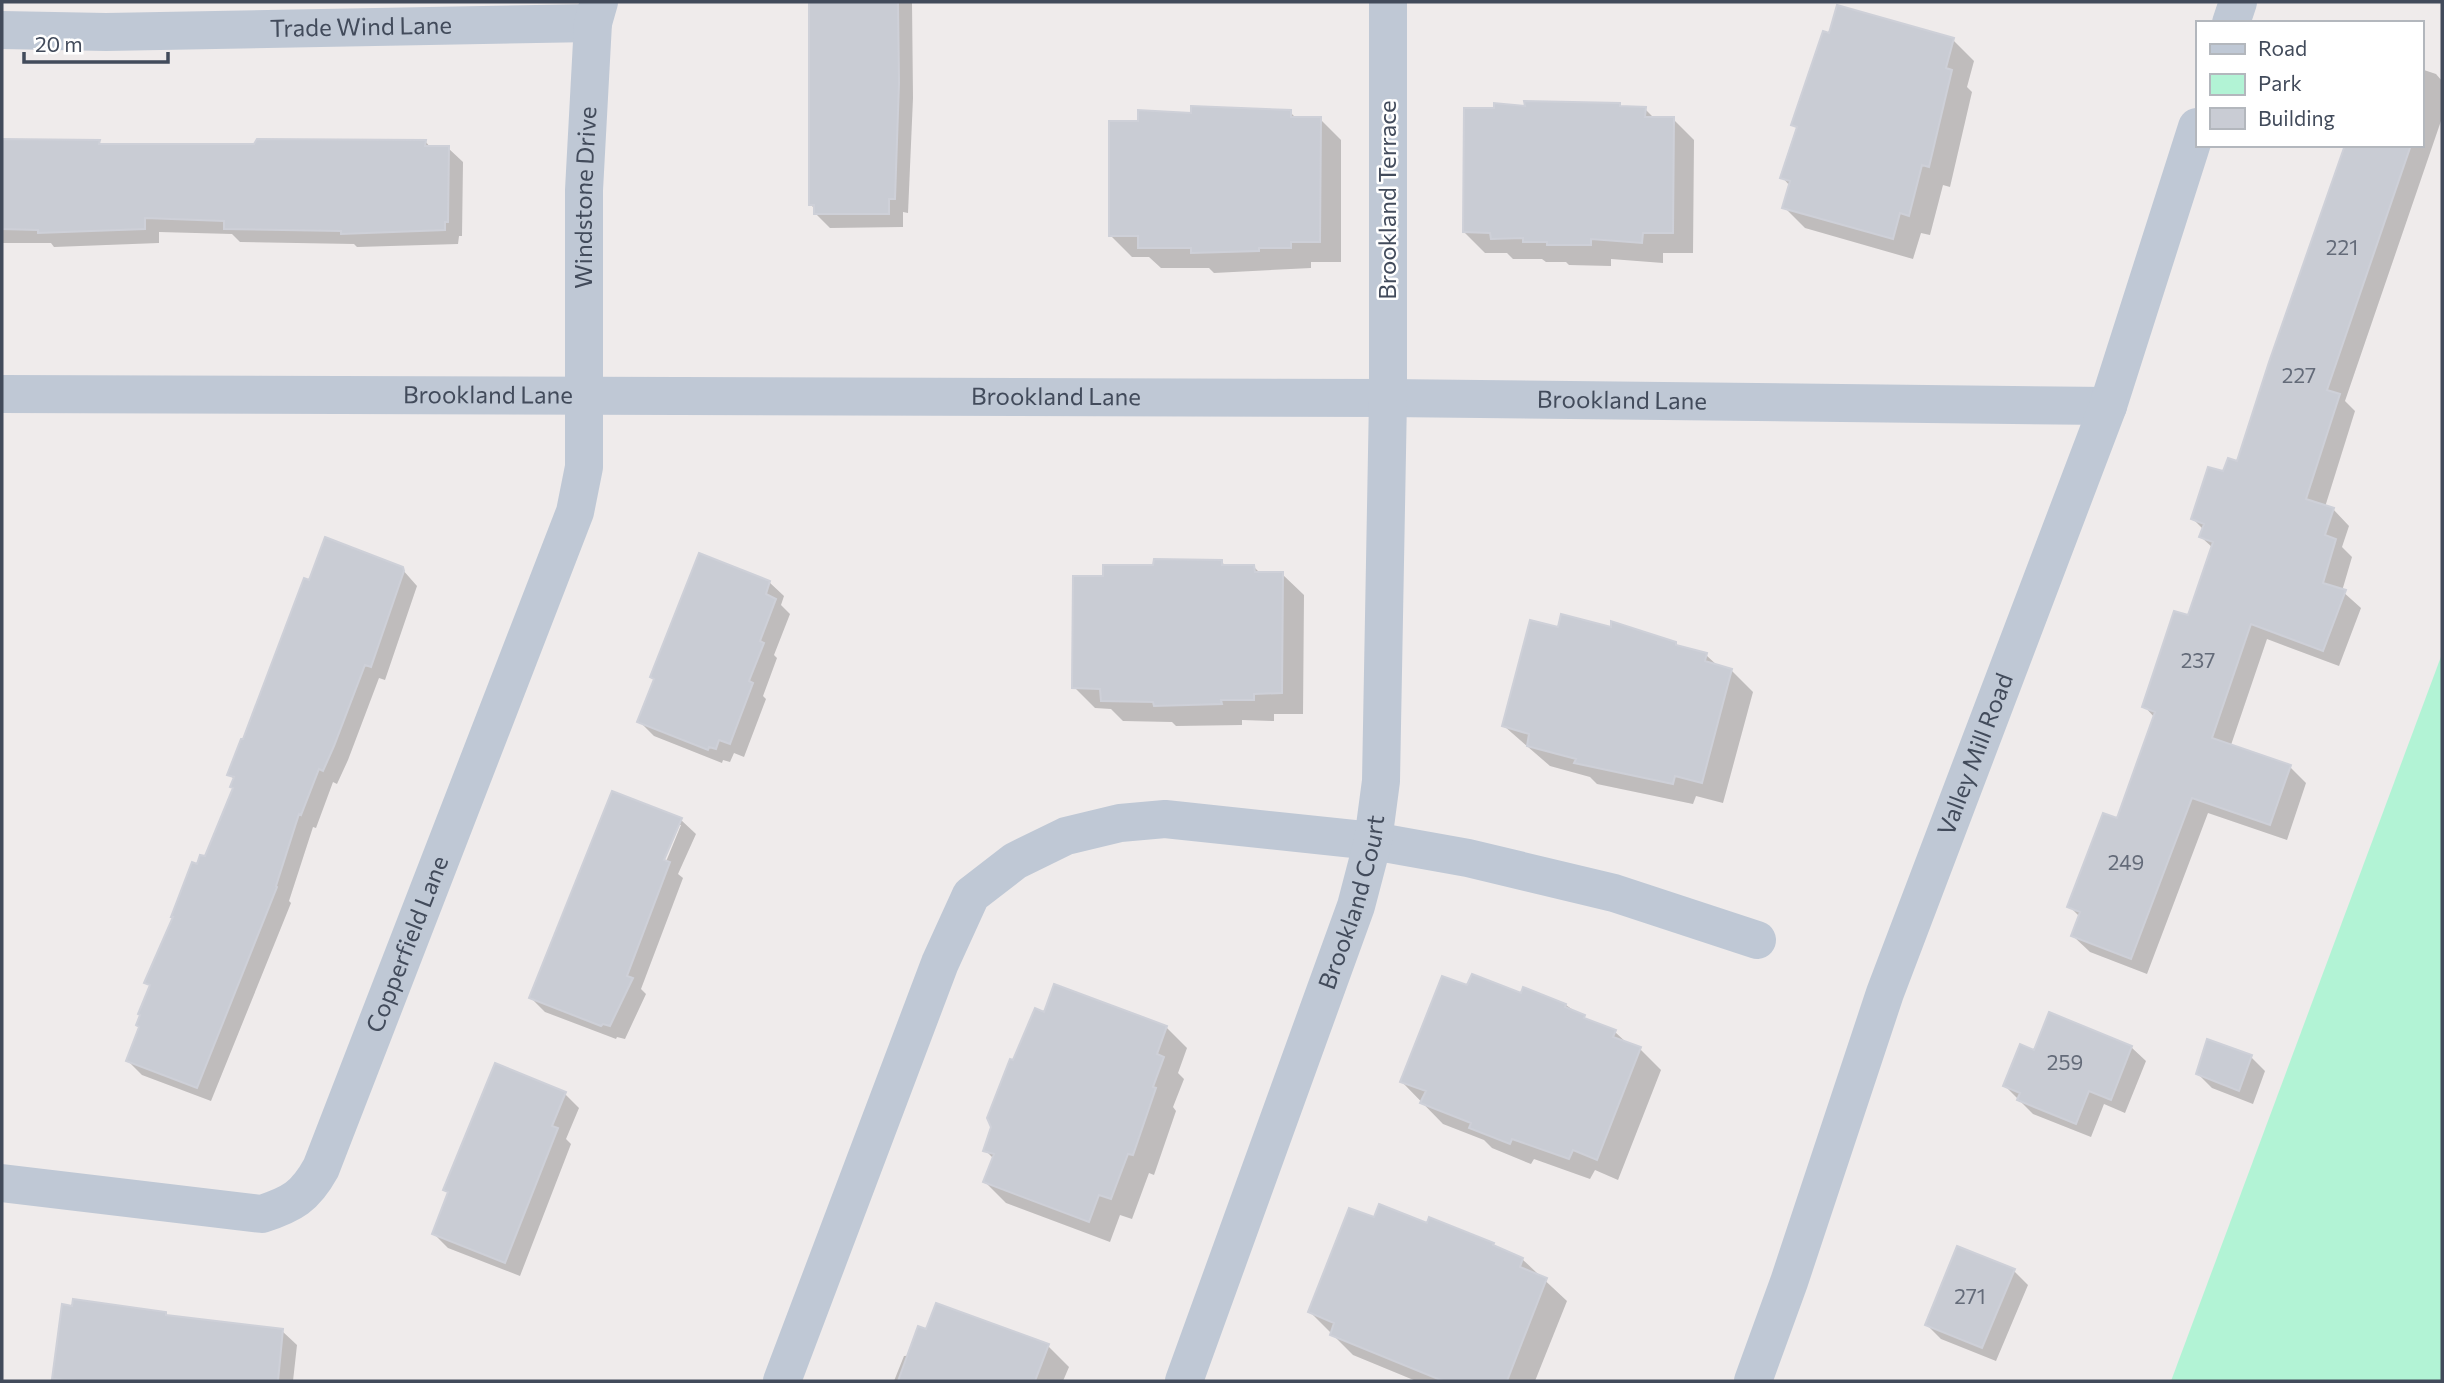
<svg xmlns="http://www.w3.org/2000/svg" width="2444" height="1383" font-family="Commissioner,sans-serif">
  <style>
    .green { fill: #b2f3d5 }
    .shadow { fill: #0003; fill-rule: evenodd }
    .building { fill: #c9ccd4; stroke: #ced0d8; stroke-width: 2 }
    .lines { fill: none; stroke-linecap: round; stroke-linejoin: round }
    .minor { stroke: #bfc8d5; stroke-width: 38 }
    .labels { text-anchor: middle; stroke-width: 5; stroke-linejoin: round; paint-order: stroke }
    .number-label { font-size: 21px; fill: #646b79 }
    .street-label { font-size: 24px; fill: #424b5b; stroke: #fff }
  </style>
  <rect width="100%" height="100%" fill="#efebeb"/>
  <path class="green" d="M 2442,654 L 2442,1381 L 2171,1381 Z"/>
  <path class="shadow" d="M 811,2 L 912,2 L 913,98 L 908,213 L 903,212 L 903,227 L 830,228 L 815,213 L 815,209 L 811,205 Z
    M 1953,40 L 1974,61 L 1967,87 L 1972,92 L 1950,187 L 1943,185 L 1930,235 L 1921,233 L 1913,259 L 1805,228 L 1784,207 L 1790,186 L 1782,177 L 1798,130 L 1793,124 Z
    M 2421,69 L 2436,74 L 2442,81 L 2442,118 L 2345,401 L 2355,411 L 2325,507 L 2333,509 L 2349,526 L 2342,547 L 2352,557 L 2342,591 L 2361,608 L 2339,666 L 2267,639 L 2231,745 L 2290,767 L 2306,783 L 2287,840 L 2208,813 L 2147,974 L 2090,952 L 2073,936 L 2080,917 L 2069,906 L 2118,821 L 2155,718 L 2144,706 L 2189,618 L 2213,548 L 2201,537 L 2204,530 L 2193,519 L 2224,474 L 2238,464 L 2346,145 L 2421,145 Z
    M 1620,105 L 1623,108 L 1645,109 L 1655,119 L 1673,119 L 1694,140 L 1693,253 L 1663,253 L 1663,263 L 1611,259 L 1611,266 L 1569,265 L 1566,262 L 1546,262 L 1542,259 L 1513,259 L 1507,253 L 1485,253 L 1464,232 L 1526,107 Z
    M 1290,112 L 1297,119 L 1320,119 L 1341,140 L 1341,262 L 1311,262 L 1311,268 L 1214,273 L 1209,268 L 1161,268 L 1149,257 L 1132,257 L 1111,236 L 1139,122 L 1193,115 Z
    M 2,141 L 99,142 L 103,146 L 255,146 L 425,141 L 431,148 L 448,148 L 463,162 L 462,236 L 459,236 L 458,244 L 357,247 L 354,244 L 240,242 L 232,234 L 159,232 L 159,243 L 54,247 L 51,243 L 2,243 Z
    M 1222,562 L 1226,567 L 1254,567 L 1261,574 L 1282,574 L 1304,595 L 1303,714 L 1274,714 L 1274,721 L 1242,720 L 1242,725 L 1176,726 L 1172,722 L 1123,721 L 1111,709 L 1095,708 L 1074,687 L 1104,578 L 1155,567 Z
    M 402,569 L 417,586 L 385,680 L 379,678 L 348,760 L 337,784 L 333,782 L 316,828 L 313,827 L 289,901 L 291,903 L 211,1101 L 142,1075 L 128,1061 L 140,1028 L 151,987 L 146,982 L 198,866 L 206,859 L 234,789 L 235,780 L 229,774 L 310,583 Z
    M 769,582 L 784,596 L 781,605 L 790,614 L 774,655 L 777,658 L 763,696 L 766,699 L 744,757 L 734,753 L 730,762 L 723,760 L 722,763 L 654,736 L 639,721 Z
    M 1560,629 L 1675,643 L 1680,648 L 1706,655 L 1719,667 L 1732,671 L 1753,692 L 1723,803 L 1696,796 L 1693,804 L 1597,784 L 1590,777 L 1550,766 L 1504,726 Z
    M 613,793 L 681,820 L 696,834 L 678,874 L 683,878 L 641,989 L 646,994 L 625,1039 L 617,1037 L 616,1039 L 545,1012 L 531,998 ZM 678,825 L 681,825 L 663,869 L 659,867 Z
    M 1468,988 L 1522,995 L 1566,1005 L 1590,1022 L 1615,1032 L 1628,1044 L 1640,1049 L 1661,1070 L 1618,1180 L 1595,1170 L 1590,1179 L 1534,1159 L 1531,1164 L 1492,1148 L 1484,1140 L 1443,1124 L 1402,1082 Z
    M 1045,1014 L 1166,1027 L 1187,1048 L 1178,1073 L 1184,1079 L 1173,1107 L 1176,1111 L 1154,1175 L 1149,1173 L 1132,1219 L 1120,1215 L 1110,1242 L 1006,1203 L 985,1182 L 994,1159 L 985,1150 L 1014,1062 Z
    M 2131,1047 L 2146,1061 L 2125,1113 L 2104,1104 L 2091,1137 L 2033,1114 L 2005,1086 L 2035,1052 Z
    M 2251,1057 L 2265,1071 L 2253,1104 L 2212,1088 L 2198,1074 Z
    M 565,1094 L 579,1108 L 566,1139 L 571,1144 L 520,1276 L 448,1248 L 434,1234 Z
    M 1375,1219 L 1428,1225 L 1493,1244 L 1498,1249 L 1522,1259 L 1567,1301 L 1535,1381 L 1416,1381 L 1353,1355 L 1310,1312 Z
    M 2014,1271 L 2028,1285 L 1996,1361 L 1941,1339 L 1927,1325 Z
    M 165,1314 L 169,1318 L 282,1331 L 297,1345 L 293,1381 L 57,1381 L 54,1378 Z
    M 1048,1346 L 1069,1367 L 1063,1381 L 894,1381 L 904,1356 Z"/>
  <path class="building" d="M 809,2 L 898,2 L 899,83 L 895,199 L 889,199 L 889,214 L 814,214 L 814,205 L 809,205 Z
    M 1837,5 L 1954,38 L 1946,68 L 1952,70 L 1929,167 L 1922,165 L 1909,216 L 1900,213 L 1893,239 L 1782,208 L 1790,181 L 1780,178 L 1797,127 L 1791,125 L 1823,31 L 1829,33 Z
    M 1524,101 L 1620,103 L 1620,106 L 1646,107 L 1645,117 L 1674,117 L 1673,233 L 1643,233 L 1642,243 L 1591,239 L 1591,245 L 1547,245 L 1547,242 L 1523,242 L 1523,238 L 1491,239 L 1490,233 L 1463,232 L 1464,108 L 1494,108 L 1494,103 L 1525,106 Z
    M 1191,106 L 1291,110 L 1291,117 L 1321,117 L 1320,242 L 1291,242 L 1291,248 L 1259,248 L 1259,251 L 1191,253 L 1191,248 L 1138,248 L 1138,236 L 1109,236 L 1109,121 L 1138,121 L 1138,110 L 1191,113 Z
    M 2,139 L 100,140 L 99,144 L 254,144 L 257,139 L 426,140 L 425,146 L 449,146 L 448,222 L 445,222 L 445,230 L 341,234 L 341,231 L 224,229 L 224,221 L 145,218 L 145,229 L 38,233 L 38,230 L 2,229 Z
    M 2345,145 L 2411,145 L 2327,390 L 2340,394 L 2306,499 L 2334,508 L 2325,535 L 2336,539 L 2323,583 L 2346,590 L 2323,651 L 2251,624 L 2212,738 L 2291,765 L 2270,825 L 2192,798 L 2131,959 L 2071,936 L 2080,912 L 2067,907 L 2103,813 L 2117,818 L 2155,712 L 2142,707 L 2174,611 L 2188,615 L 2213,542 L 2199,537 L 2204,524 L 2191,519 L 2208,467 L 2223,471 L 2228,458 L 2237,461 L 2269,362 Z
    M 325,537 L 403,567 L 404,571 L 371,667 L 365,665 L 334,746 L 323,771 L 319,769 L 301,815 L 299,814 L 276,886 L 277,887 L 197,1088 L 126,1061 L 139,1027 L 136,1025 L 140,1015 L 138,1014 L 150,985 L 144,983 L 173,917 L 171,917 L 192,862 L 197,864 L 200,855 L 205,856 L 233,788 L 230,787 L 234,777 L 227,775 L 241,739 L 243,739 L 304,578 L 309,580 Z
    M 699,553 L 770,581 L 766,594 L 776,599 L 760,641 L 764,643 L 749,681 L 753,683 L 730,744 L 719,740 L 716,749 L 709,747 L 708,750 L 637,722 L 654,679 L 650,677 Z
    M 1154,559 L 1222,560 L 1222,565 L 1254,565 L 1255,572 L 1283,572 L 1282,693 L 1254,694 L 1254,700 L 1221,700 L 1222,704 L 1154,706 L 1153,702 L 1101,701 L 1100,689 L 1072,688 L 1073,576 L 1103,576 L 1103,565 L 1153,565 Z
    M 1561,614 L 1611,627 L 1611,621 L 1676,642 L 1676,645 L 1707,653 L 1705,661 L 1732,669 L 1702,783 L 1675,776 L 1673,784 L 1574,763 L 1576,759 L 1527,746 L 1529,734 L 1502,726 L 1530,620 L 1558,627 Z
    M 612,791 L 682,818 L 664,860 L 670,862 L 627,976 L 633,978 L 610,1026 L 603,1024 L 601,1026 L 529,998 Z
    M 1472,974 L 1521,993 L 1523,987 L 1566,1004 L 1565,1007 L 1585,1015 L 1584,1018 L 1616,1030 L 1613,1037 L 1641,1047 L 1597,1160 L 1573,1150 L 1569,1159 L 1512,1139 L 1510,1144 L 1469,1128 L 1471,1123 L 1420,1103 L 1426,1091 L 1400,1082 L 1442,976 L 1467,985 Z
    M 1054,984 L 1167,1026 L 1157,1054 L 1164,1057 L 1153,1087 L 1156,1088 L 1133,1155 L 1128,1154 L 1111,1199 L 1099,1195 L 1089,1222 L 983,1182 L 994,1154 L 983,1151 L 991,1127 L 987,1118 L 1010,1059 L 1013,1060 L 1035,1008 L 1044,1012 Z
    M 2049,1012 L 2132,1046 L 2111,1100 L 2089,1091 L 2076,1124 L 2017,1100 L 2020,1093 L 2003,1086 L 2020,1044 L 2034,1050 Z
    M 2207,1039 L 2252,1055 L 2239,1091 L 2196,1074 Z
    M 495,1063 L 566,1092 L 552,1126 L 558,1128 L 505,1263 L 432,1234 L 448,1192 L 443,1190 Z
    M 1379,1204 L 1427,1223 L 1429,1217 L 1494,1243 L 1493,1245 L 1523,1258 L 1520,1267 L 1547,1278 L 1507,1381 L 1443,1381 L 1330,1335 L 1334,1323 L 1308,1312 L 1349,1208 L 1374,1217 Z
    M 1957,1246 L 2015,1269 L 1982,1348 L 1925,1325 Z
    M 73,1299 L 166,1312 L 166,1315 L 283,1329 L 278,1381 L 78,1381 L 52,1379 L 62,1304 L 72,1306 Z
    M 936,1303 L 1049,1344 L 1035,1381 L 898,1381 L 918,1326 L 926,1329 Z"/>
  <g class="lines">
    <g class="minor">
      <path d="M 2231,23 L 2238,2"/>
      <path id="s1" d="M 2,30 L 106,32 L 593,23"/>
      <path id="s2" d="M 2,394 L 1388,398 L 2108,406"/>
      <path id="s3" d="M 2,1183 L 262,1214 C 292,1204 305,1197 321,1168 L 575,512 L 584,467 L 584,190 L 593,23 L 599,2"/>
      <path d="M 782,1381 L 940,963 L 971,895 L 1015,861 L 1066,836 L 1120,823 L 1165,819 L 1373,841 L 1468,858 L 1614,893 L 1757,940"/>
      <path id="s4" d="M 1184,1381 L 1356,906 L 1373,841 L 1381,781 L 1388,398 L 1388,2"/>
      <path id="s5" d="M 1753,1381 L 1789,1282 L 1885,993 L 2108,406 L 2197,127"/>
    </g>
  </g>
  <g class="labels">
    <g class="number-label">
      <text x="2342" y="255">221</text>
      <text x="2299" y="383">227</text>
      <text x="2198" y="668">237</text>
      <text x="2126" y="870">249</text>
      <text x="2065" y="1070">259</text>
      <text x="1970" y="1304">271</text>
    </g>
    <g class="street-label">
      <text dy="8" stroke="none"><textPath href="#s1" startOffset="359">Trade Wind Lane</textPath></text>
      <text dy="8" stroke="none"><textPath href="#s3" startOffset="1358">Windstone Drive</textPath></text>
      <text transform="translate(1388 200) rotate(-90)" y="8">Brookland Terrace</text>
      <text dy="8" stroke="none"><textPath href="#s2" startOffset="486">Brookland Lane</textPath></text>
      <text dy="8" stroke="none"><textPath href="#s2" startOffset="1054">Brookland Lane</textPath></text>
      <text dy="8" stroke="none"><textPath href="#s2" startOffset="1620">Brookland Lane</textPath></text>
      <text dy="8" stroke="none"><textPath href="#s5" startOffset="665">Valley Mill Road</textPath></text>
      <text dy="8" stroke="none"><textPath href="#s4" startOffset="508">Brookland Court</textPath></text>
      <text dy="8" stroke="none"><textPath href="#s3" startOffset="579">Copperfield Lane</textPath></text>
    </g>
  </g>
  <rect width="2444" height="1383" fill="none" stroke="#424b5b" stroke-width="7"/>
  <rect x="2196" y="21" width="228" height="126" fill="#ffffff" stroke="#b3b7bd" stroke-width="2"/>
  <rect x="2210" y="44" width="35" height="10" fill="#bfc8d5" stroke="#b3b7bd" stroke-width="2"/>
  <text x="2258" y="56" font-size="21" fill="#424b5b">Road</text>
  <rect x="2210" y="74" width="35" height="21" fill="#b2f3d5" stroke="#b3b7bd" stroke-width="2"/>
  <text x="2258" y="91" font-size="21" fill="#424b5b">Park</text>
  <rect x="2210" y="108" width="35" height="21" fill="#c9ccd4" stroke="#b3b7bd" stroke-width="2"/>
  <text x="2258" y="126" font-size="21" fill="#424b5b">Building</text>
  <path d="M24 52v10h144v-10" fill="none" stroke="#424b5b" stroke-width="3.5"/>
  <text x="35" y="52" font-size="21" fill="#424b5b" stroke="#ffffff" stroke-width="5" paint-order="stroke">20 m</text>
</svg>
